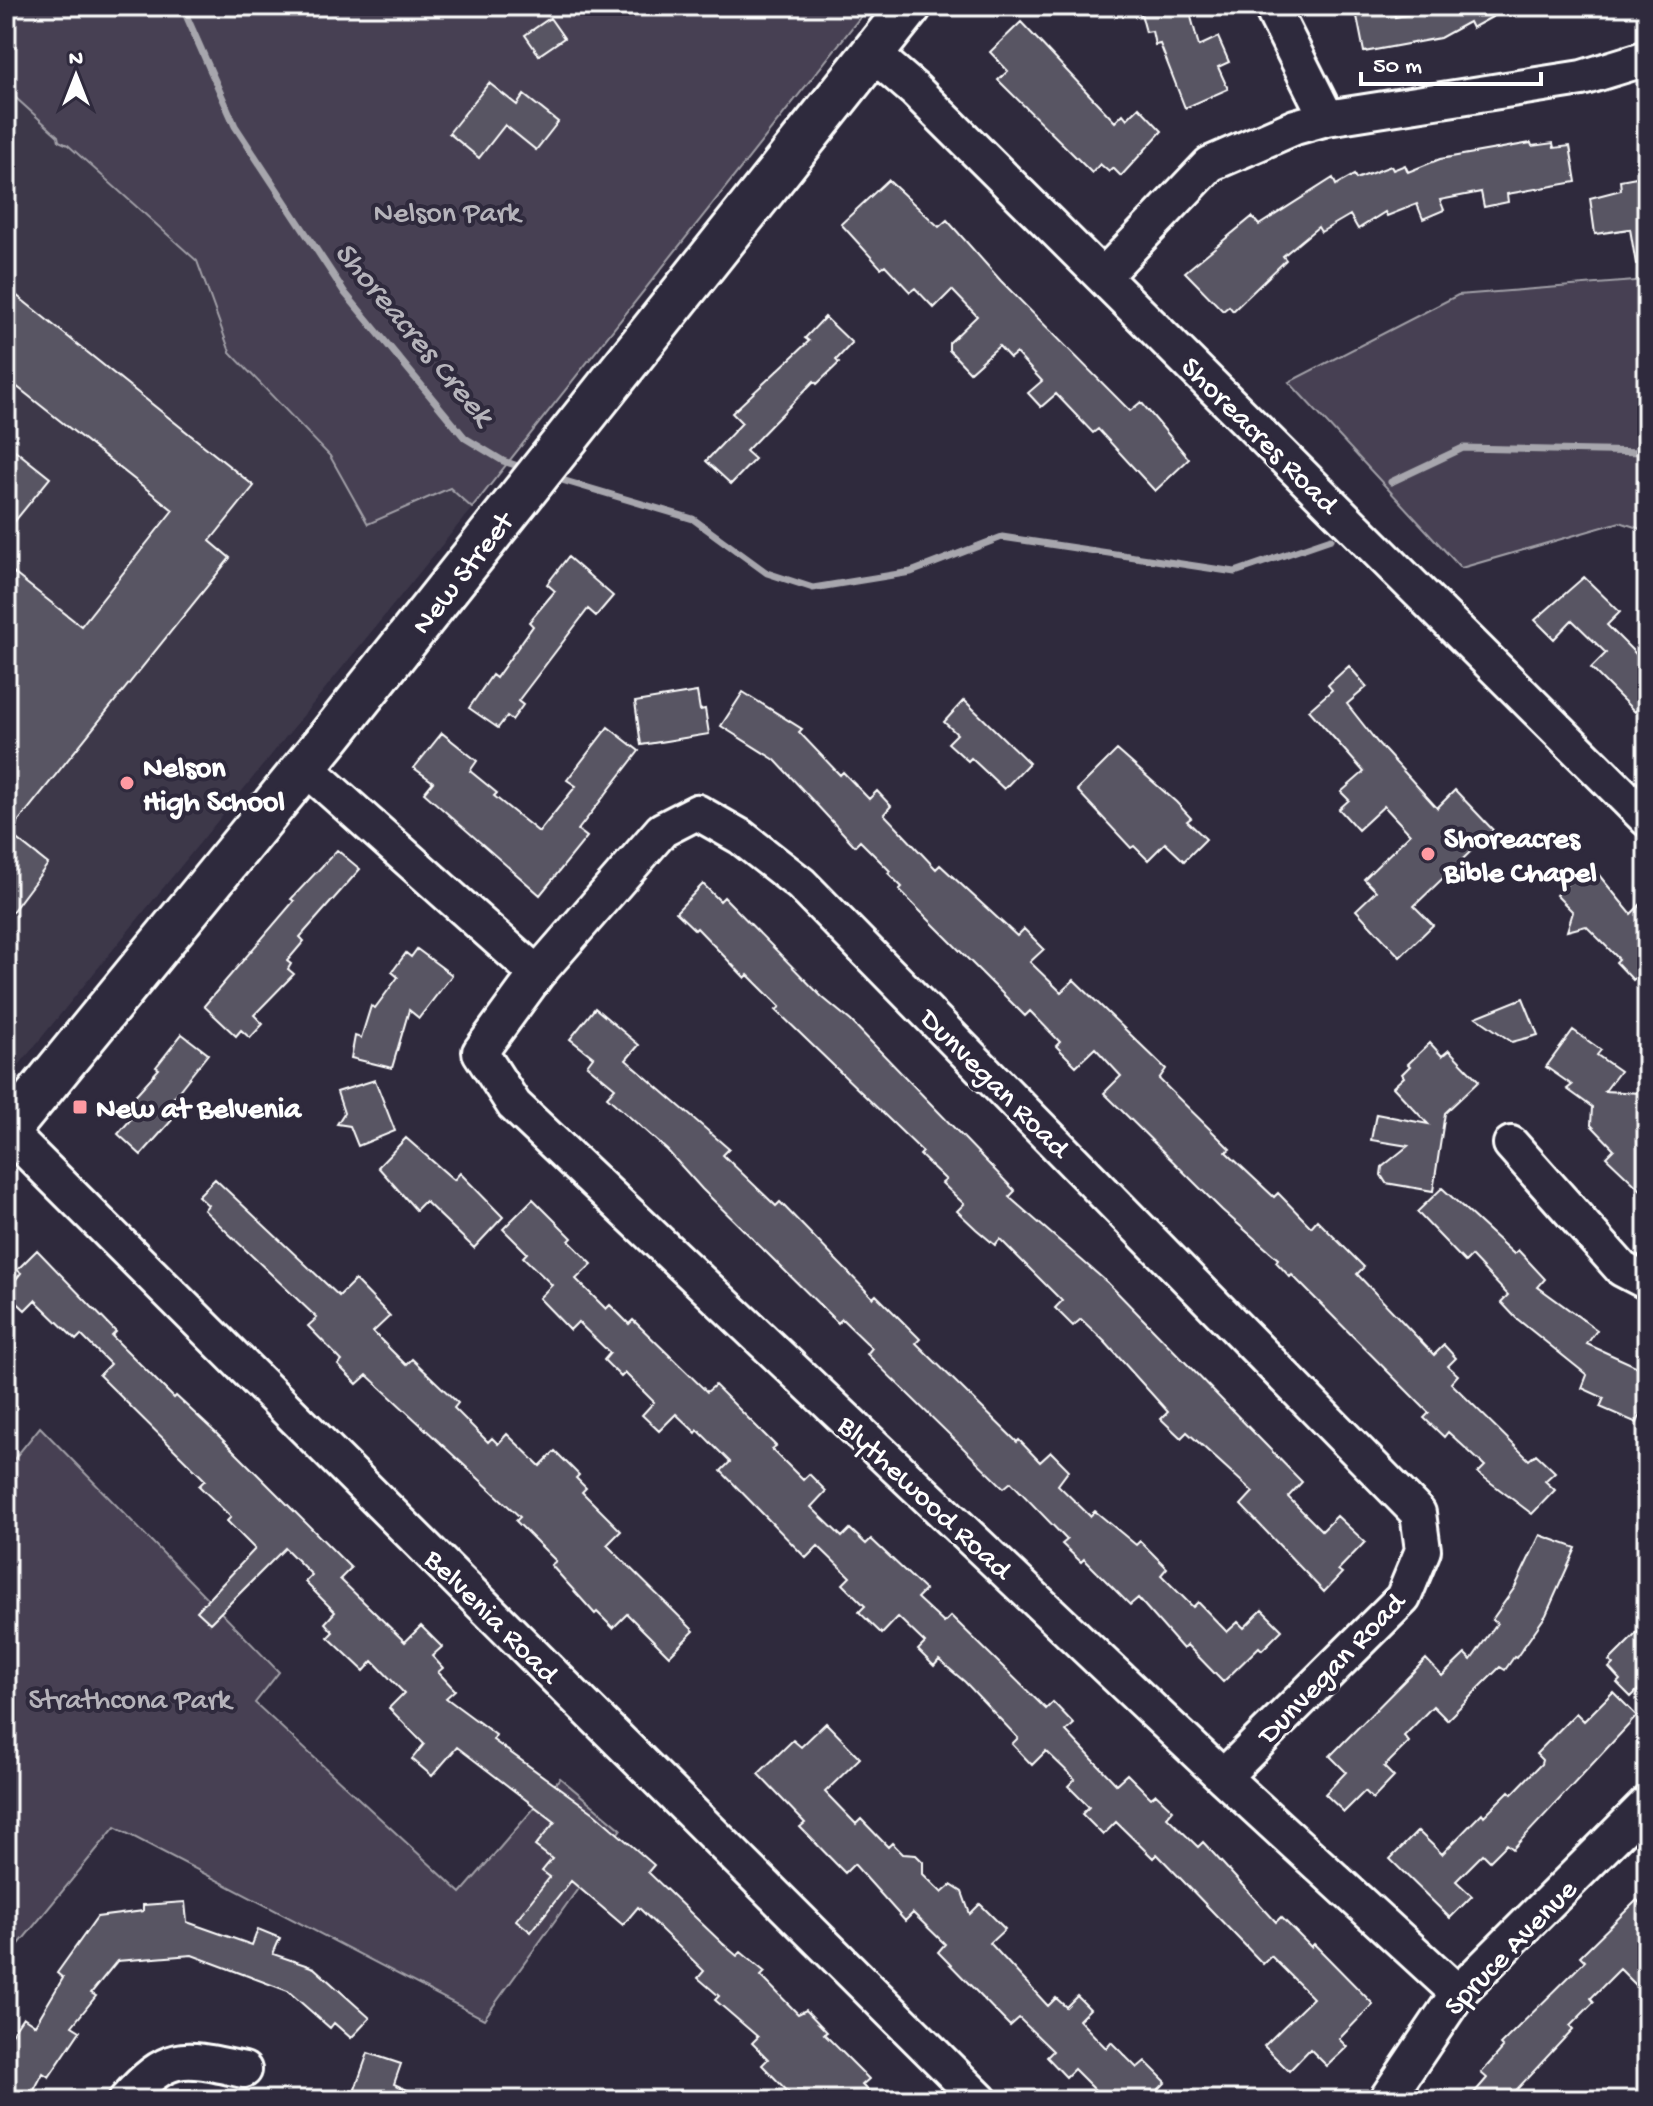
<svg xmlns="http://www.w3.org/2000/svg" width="1653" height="2106" font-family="'Gochi Hand',sans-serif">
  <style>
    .built { fill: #3c3749 }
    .green { fill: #464152; stroke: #a2a0a8; stroke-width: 2 }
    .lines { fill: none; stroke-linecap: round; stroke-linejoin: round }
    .stream { stroke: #a7a6ad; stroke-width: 7 }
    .building { fill: #595564; stroke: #fff; stroke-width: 2 }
    .minor-casing { stroke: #fff; stroke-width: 40 }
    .major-casing { stroke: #fff; stroke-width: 48 }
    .minor { stroke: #2f2a3d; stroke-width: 34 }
    .major { stroke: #2f2a3d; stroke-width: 42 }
    .poi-dot { fill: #ff9aa2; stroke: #2f2a3d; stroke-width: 3 }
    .labels { text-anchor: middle; stroke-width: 8; stroke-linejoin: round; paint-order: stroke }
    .park-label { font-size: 30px; fill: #b5b3ba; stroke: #2f2a3d }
    .street-label { font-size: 30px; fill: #fff; stroke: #2f2a3d }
    .poi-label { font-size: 30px; font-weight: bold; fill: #fff; stroke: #2f2a3d; text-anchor: start }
    .water-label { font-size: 32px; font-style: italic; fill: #b6b4bb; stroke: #2f2a3d }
  </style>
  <rect width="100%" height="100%" fill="#2f2a3d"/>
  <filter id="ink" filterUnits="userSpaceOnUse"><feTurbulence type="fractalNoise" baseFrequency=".0125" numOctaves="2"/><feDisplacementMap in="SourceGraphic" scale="16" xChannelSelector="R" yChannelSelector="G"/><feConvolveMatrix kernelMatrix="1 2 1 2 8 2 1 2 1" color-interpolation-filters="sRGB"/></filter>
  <g filter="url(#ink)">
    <path class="built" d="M 6,89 L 472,508 L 16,1069 L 6,1059 Z"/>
    <path class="green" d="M 6,6 L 869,6 L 472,508 L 450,488 L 368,524 L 330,456 L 230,352 L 197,261 L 68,145 L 59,141 L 58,136 L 6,89 Z
      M 1647,280 L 1647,531 L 1620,522 L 1461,568 L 1289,382 L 1458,295 Z
      M 40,1427 L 279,1672 L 255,1703 L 461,1893 L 560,1778 L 621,1829 L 484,2019 L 115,1827 L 6,1960 L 6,1469 Z"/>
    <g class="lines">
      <path class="stream" d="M 182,6 L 235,126 L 345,293 L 465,438 L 503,461 L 524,468
        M 555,478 L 693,519 L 767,573 L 813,588 L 911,572 L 1002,537 L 1235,572 L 1331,539
        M 1391,482 L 1463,448 L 1647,452"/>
    </g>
    <path class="building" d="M 1139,6 L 1188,6 L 1199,46 L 1218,37 L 1229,62 L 1218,67 L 1228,89 L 1185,108 L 1160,44 L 1155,45 L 1152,31 L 1146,32 Z
      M 1355,6 L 1393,6 L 1395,17 L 1454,6 L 1512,6 L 1472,28 L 1469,22 L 1440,38 L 1364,52 Z
      M 550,18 L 564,38 L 539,55 L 525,35 Z
      M 1021,22 L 1115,122 L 1123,114 L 1127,119 L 1139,107 L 1162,131 L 1121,176 L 1113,168 L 1109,172 L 1100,164 L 1092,173 L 998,80 L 1008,71 L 990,52 Z
      M 489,83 L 517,105 L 524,95 L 558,122 L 536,150 L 505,125 L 479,158 L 449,133 Z
      M 1531,143 L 1532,146 L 1553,143 L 1554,148 L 1570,146 L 1576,182 L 1507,194 L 1508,202 L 1484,207 L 1481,192 L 1440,200 L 1444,210 L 1423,219 L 1417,204 L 1387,216 L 1385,212 L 1358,229 L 1350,215 L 1321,232 L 1318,227 L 1283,256 L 1286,260 L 1233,311 L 1229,306 L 1223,311 L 1185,272 L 1252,217 L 1259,225 L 1333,178 L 1336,185 L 1354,175 L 1356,179 L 1391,166 L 1393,170 L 1405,165 L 1408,172 L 1440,159 Z
      M 1647,175 L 1647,263 L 1636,264 L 1630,229 L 1595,234 L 1590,198 L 1621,190 L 1620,180 Z
      M 888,180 L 939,227 L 947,220 L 1001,281 L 1130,411 L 1141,402 L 1189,459 L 1155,491 L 1098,429 L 1093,433 L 1056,394 L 1041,407 L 1028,393 L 1042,381 L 1016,353 L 1010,358 L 999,346 L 970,372 L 949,350 L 949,343 L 977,316 L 952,290 L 934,308 L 915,288 L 910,292 L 885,265 L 881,268 L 841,224 Z
      M 6,287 L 254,486 L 210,541 L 230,558 L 9,833 L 48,864 L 6,920 L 6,567 L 81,626 L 173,510 L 6,378 Z
      M 825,317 L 852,343 L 836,360 L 839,363 L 817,384 L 814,381 L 746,451 L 755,459 L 731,484 L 706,461 L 742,423 L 732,413 L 809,341 L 805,338 Z
      M 6,443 L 50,478 L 6,532 Z
      M 568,557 L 613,596 L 596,616 L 588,609 L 518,701 L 523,705 L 512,720 L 507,716 L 498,728 L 469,708 L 492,675 L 496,678 L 533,626 L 529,622 L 555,591 L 547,584 Z
      M 1584,577 L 1620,612 L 1607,625 L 1647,665 L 1647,699 L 1635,712 L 1591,668 L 1606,653 L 1572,620 L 1554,639 L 1535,620 Z
      M 1349,666 L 1367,687 L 1347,704 L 1377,742 L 1437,808 L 1455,790 L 1493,830 L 1414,906 L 1433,925 L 1400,957 L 1356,910 L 1376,891 L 1364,879 L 1410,834 L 1384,806 L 1358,830 L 1339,809 L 1349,800 L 1341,792 L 1364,772 L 1309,710 L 1332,690 L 1328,685 Z
      M 697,692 L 700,710 L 705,709 L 709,734 L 641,745 L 635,702 Z
      M 743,692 L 802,729 L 799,732 L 840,775 L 843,772 L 869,799 L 877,791 L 891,806 L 884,814 L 936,869 L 940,865 L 1017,936 L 1024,929 L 1044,949 L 1030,962 L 1061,992 L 1074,980 L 1166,1069 L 1159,1079 L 1230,1149 L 1226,1152 L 1274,1197 L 1278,1193 L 1311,1227 L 1317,1220 L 1364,1267 L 1357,1274 L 1434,1355 L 1444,1345 L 1456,1358 L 1448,1366 L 1458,1375 L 1451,1383 L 1529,1460 L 1536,1454 L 1555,1472 L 1545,1481 L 1555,1490 L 1532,1514 L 1478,1473 L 1485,1466 L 1448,1432 L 1444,1437 L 1424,1418 L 1429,1413 L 1292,1275 L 1290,1277 L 1276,1262 L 1278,1259 L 1222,1210 L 1104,1093 L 1121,1076 L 1095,1048 L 1076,1066 L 1056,1046 L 1060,1042 L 1030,1011 L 1025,1016 L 899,890 L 902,887 L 888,873 L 890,871 L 860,841 L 855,846 L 775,760 L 721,726 Z
      M 964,700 L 1029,763 L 1004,789 L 971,758 L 968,761 L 948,743 L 957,734 L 944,722 Z
      M 608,727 L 639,751 L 578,830 L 587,837 L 540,895 L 424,793 L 433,782 L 414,768 L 442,733 L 477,761 L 470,771 L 497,793 L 494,796 L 539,832 L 576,786 L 567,780 Z
      M 1117,750 L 1176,802 L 1191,818 L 1187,821 L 1206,839 L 1184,861 L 1165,843 L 1148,860 L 1134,846 L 1131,848 L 1077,790 Z
      M 337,850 L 360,869 L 300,937 L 304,941 L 287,961 L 291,964 L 288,969 L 294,974 L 254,1015 L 263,1024 L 250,1038 L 241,1030 L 236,1036 L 204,1006 L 294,901 L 291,899 Z
      M 1589,863 L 1631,914 L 1647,898 L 1647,966 L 1633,980 L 1616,962 L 1619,959 L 1586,926 L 1567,931 L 1573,912 L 1556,895 Z
      M 703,884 L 720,901 L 724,897 L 822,997 L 851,1021 L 1015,1191 L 1009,1197 L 1108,1283 L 1302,1482 L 1288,1497 L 1322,1531 L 1337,1516 L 1365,1542 L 1338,1570 L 1342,1573 L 1324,1592 L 1241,1505 L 1253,1492 L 1187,1432 L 1181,1438 L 1161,1419 L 1168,1412 L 1105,1342 L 1081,1319 L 1073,1326 L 1055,1308 L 1062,1301 L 1000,1239 L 995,1245 L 976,1229 L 957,1211 L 964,1204 L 942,1183 L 946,1180 L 920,1155 L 923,1152 L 776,1010 L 780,1007 L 748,975 L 745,978 L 697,928 L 695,930 L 676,912 Z
      M 417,949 L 452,975 L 419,1018 L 409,1010 L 392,1068 L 351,1058 L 355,1036 L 361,1038 L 371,1006 L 375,1008 L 398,977 L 392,972 L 406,953 L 411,957 Z
      M 1523,998 L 1538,1035 L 1512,1042 L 1476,1017 Z
      M 595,1008 L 639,1045 L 626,1060 L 729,1149 L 723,1155 L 776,1206 L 780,1202 L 873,1298 L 876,1295 L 920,1339 L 916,1343 L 1017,1442 L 1019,1440 L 1040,1462 L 1051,1452 L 1069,1470 L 1058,1485 L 1090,1516 L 1095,1511 L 1136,1545 L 1140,1541 L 1167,1568 L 1161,1575 L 1193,1607 L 1198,1602 L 1227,1632 L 1238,1622 L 1244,1628 L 1262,1610 L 1282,1630 L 1262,1650 L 1259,1647 L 1223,1682 L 1187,1645 L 1183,1649 L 1138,1598 L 1130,1605 L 1084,1559 L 1081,1562 L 1062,1544 L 1067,1540 L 1011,1482 L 1004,1488 L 867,1354 L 872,1348 L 842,1319 L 838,1323 L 702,1189 L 667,1150 L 607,1097 L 615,1088 L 587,1065 L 593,1057 L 570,1039 Z
      M 1573,1030 L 1601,1050 L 1597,1055 L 1620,1071 L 1605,1091 L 1641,1093 L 1647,1099 L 1647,1196 L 1606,1157 L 1614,1149 L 1591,1125 L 1592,1107 L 1567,1089 L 1572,1085 L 1546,1067 Z
      M 182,1034 L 208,1054 L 162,1112 L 172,1120 L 141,1155 L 118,1134 L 132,1118 L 122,1110 L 159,1069 L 156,1067 Z
      M 1430,1043 L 1442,1056 L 1449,1050 L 1479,1081 L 1445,1113 L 1433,1191 L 1386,1183 L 1381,1175 L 1382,1167 L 1408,1146 L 1371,1140 L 1376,1114 L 1428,1124 L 1393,1087 L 1404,1077 L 1402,1074 L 1410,1066 L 1408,1064 Z
      M 375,1080 L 395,1131 L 358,1146 L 350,1126 L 337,1124 L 344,1113 L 337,1092 Z
      M 406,1138 L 454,1180 L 460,1173 L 503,1217 L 474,1248 L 425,1201 L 416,1210 L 378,1167 Z
      M 215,1179 L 339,1296 L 355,1280 L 390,1316 L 373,1332 L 406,1365 L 412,1359 L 458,1403 L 454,1408 L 488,1442 L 492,1438 L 498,1444 L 507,1434 L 540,1466 L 555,1451 L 579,1475 L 576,1478 L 586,1488 L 582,1492 L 621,1531 L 607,1545 L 694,1631 L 669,1656 L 627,1614 L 613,1628 L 597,1612 L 595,1614 L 551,1565 L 556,1561 L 516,1521 L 520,1517 L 367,1375 L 357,1384 L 338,1365 L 342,1361 L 308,1326 L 317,1318 L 204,1210 L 208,1205 L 198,1196 Z
      M 1442,1188 L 1514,1254 L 1518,1250 L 1545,1279 L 1538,1287 L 1597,1330 L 1587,1344 L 1647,1371 L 1640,1393 L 1647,1400 L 1637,1423 L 1600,1407 L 1604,1398 L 1582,1388 L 1587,1375 L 1516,1318 L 1501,1302 L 1508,1295 L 1471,1256 L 1465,1262 L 1417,1212 Z
      M 533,1199 L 572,1238 L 569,1241 L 592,1264 L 576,1279 L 606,1309 L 610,1305 L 629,1324 L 633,1320 L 707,1392 L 715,1385 L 776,1446 L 772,1449 L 803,1480 L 809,1474 L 826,1491 L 811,1507 L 842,1537 L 850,1529 L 866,1544 L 871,1539 L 925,1590 L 917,1598 L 944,1623 L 951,1616 L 1046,1709 L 1053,1702 L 1074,1724 L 1066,1731 L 1116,1784 L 1127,1774 L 1151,1798 L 1156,1794 L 1173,1810 L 1167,1817 L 1198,1847 L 1203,1842 L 1276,1922 L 1281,1917 L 1311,1947 L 1314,1944 L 1373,2004 L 1339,2039 L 1347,2047 L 1327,2066 L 1310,2049 L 1289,2071 L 1264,2046 L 1313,1998 L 1271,1956 L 1263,1964 L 1157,1854 L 1153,1858 L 1116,1822 L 1103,1835 L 1082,1814 L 1089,1807 L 1068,1786 L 1075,1779 L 1046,1751 L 1032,1765 L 1012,1744 L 1018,1738 L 965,1682 L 939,1660 L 934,1666 L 918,1650 L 925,1643 L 898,1617 L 882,1634 L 859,1612 L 865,1606 L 843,1584 L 850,1577 L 818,1546 L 806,1558 L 721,1471 L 730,1462 L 698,1430 L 696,1433 L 676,1414 L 659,1431 L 642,1415 L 654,1402 L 625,1373 L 621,1377 L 604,1360 L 610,1353 L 578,1322 L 570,1330 L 539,1298 L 552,1285 L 523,1257 L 527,1253 L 503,1229 Z
      M 37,1250 L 116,1332 L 112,1336 L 174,1398 L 176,1396 L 218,1435 L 351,1568 L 340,1579 L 405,1642 L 421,1626 L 442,1647 L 432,1656 L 443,1668 L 438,1672 L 455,1690 L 446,1698 L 496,1735 L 493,1740 L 594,1813 L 654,1865 L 648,1872 L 722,1943 L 737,1956 L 741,1952 L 765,1972 L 761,1976 L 798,2014 L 806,2010 L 827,2032 L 824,2034 L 869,2079 L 862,2085 L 877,2100 L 796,2100 L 762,2065 L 768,2059 L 752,2043 L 758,2037 L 715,2000 L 719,1996 L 698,1978 L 704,1971 L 638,1907 L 623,1925 L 571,1881 L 531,1932 L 516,1920 L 550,1877 L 542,1871 L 552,1859 L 535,1846 L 555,1822 L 457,1747 L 432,1776 L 412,1759 L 424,1744 L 389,1708 L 404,1693 L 373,1661 L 364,1671 L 328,1637 L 333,1632 L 325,1623 L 335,1612 L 305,1582 L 312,1575 L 285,1548 L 210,1623 L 197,1611 L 255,1549 L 227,1521 L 231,1517 L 199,1486 L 205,1480 L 99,1375 L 110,1364 L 81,1335 L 76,1340 L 35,1300 L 25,1310 L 6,1292 L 21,1273 L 17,1270 Z
      M 1540,1535 L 1576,1548 L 1546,1615 L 1516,1658 L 1514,1657 L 1505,1670 L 1500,1667 L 1447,1720 L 1433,1706 L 1404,1736 L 1409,1742 L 1384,1767 L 1394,1777 L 1373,1799 L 1365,1791 L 1344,1812 L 1325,1794 L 1346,1772 L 1330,1756 L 1426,1659 L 1442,1676 L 1465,1654 L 1471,1660 L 1497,1623 L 1492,1620 L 1515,1587 Z
      M 1647,1623 L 1647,1681 L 1631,1697 L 1617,1683 L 1620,1680 L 1609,1668 L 1613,1664 L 1609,1661 Z
      M 1613,1692 L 1637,1716 L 1513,1849 L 1507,1844 L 1490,1861 L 1483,1854 L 1456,1881 L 1472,1896 L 1450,1918 L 1390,1859 L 1418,1831 L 1442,1854 L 1482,1813 L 1484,1816 L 1509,1791 L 1512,1794 L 1541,1764 L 1542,1760 L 1536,1754 L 1576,1713 L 1584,1721 Z
      M 826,1723 L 860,1758 L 825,1792 L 856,1824 L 861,1819 L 888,1847 L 892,1843 L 903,1854 L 916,1855 L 923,1862 L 923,1874 L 942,1893 L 951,1885 L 962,1892 L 970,1914 L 980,1904 L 1005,1929 L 990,1943 L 1048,2006 L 1056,1998 L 1066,2007 L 1077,1996 L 1090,2009 L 1079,2020 L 1106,2048 L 1111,2042 L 1137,2068 L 1145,2061 L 1166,2082 L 1148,2100 L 1105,2100 L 1074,2069 L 1066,2077 L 1047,2057 L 1053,2051 L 1019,2018 L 1010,2026 L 938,1952 L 945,1944 L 913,1913 L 905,1921 L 854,1864 L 845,1873 L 800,1827 L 805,1823 L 758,1774 L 793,1740 L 801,1747 Z
      M 1637,1900 L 1647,1911 L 1647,1996 L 1620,1969 L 1591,1998 L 1594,2002 L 1570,2026 L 1573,2029 L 1507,2100 L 1468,2100 L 1487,2078 L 1481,2073 L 1503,2048 L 1500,2045 L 1585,1961 L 1580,1956 Z
      M 185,1902 L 187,1922 L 252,1945 L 258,1929 L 280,1938 L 273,1954 L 314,1968 L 370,2018 L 351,2038 L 334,2023 L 330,2028 L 288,1991 L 192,1955 L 117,1961 L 91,1993 L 96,1996 L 72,2026 L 80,2031 L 49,2077 L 43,2073 L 29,2100 L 6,2100 L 6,2042 L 23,2017 L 35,2025 L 63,1978 L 57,1973 L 97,1917 L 143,1911 L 143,1905 Z
      M 368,2053 L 401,2064 L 394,2084 L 429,2100 L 355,2100 L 353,2095 Z"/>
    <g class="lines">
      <defs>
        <path id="minor" d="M 1271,6 L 1327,118
          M 872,53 L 915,90 L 1647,819
          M 1103,276 L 1210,164 L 1295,127 L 1327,118 L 1582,78 L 1647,58
          M 305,767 L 537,974
          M 6,1130 L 980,2100
          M 1511,1144 L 1622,1269 L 1647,1282
          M 1223,1777 L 1403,1598 L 1423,1550 L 1418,1513 L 801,884 L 741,837 L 697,812 L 662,830 L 537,974 L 480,1052 L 514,1105 L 1223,1777 L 1458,1993
          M 126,2100 C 170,2051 183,2057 244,2070
          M 1386,2100 L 1458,1993 L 1647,1804"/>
        <path id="major" d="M 6,1133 L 331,735 L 910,6"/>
      </defs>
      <use href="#minor" class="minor-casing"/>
      <use href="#major" class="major-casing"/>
      <use href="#minor" class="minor"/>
      <use href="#major" class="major"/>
    </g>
  </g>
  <g class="poi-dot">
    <circle cx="127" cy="783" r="8"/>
    <circle cx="1428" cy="854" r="8"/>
    <rect x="72" y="1099" width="16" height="16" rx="4"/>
  </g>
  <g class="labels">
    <g class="park-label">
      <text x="447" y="221">Nelson Park</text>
      <text x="130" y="1708">Strathcona Park</text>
    </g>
    <g class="street-label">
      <text transform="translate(1261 434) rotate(45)" y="10">Shoreacres Road</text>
      <text transform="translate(461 572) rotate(-52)" y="10">New Street</text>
      <text transform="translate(996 1082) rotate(45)" y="10">Dunvegan Road</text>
      <text transform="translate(926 1496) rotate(43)" y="10">Blythewood Road</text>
      <text transform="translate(493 1615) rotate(45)" y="10">Belvenia Road</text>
      <text transform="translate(1330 1667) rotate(-46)" y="10">Dunvegan Road</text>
      <text transform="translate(1509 1946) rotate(-46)" y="10">Spruce Avenue</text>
    </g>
    <g class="poi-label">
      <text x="143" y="776">Nelson<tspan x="143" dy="34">High School</tspan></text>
      <text x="1444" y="847">Shoreacres<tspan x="1444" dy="34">Bible Chapel</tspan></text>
      <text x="96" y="1117">New at Belvenia</text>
    </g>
    <g class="water-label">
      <text transform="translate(416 332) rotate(50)" y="11">Shoreacres Creek</text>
    </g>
  </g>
  <rect width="1653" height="2106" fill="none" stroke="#2f2a3d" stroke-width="32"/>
  <rect x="16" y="16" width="1621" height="2074" fill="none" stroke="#fff" stroke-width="3" filter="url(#ink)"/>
  <g transform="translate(76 76)" stroke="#2f2a3d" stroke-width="6" paint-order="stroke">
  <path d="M0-6L14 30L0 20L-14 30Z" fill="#ffffff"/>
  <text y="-12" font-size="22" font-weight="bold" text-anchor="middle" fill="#ffffff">N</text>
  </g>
  <path d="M1361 72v12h180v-12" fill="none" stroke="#ffffff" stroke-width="4"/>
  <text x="1373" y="72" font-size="24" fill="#ffffff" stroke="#2f2a3d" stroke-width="6" paint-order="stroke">50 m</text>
</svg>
